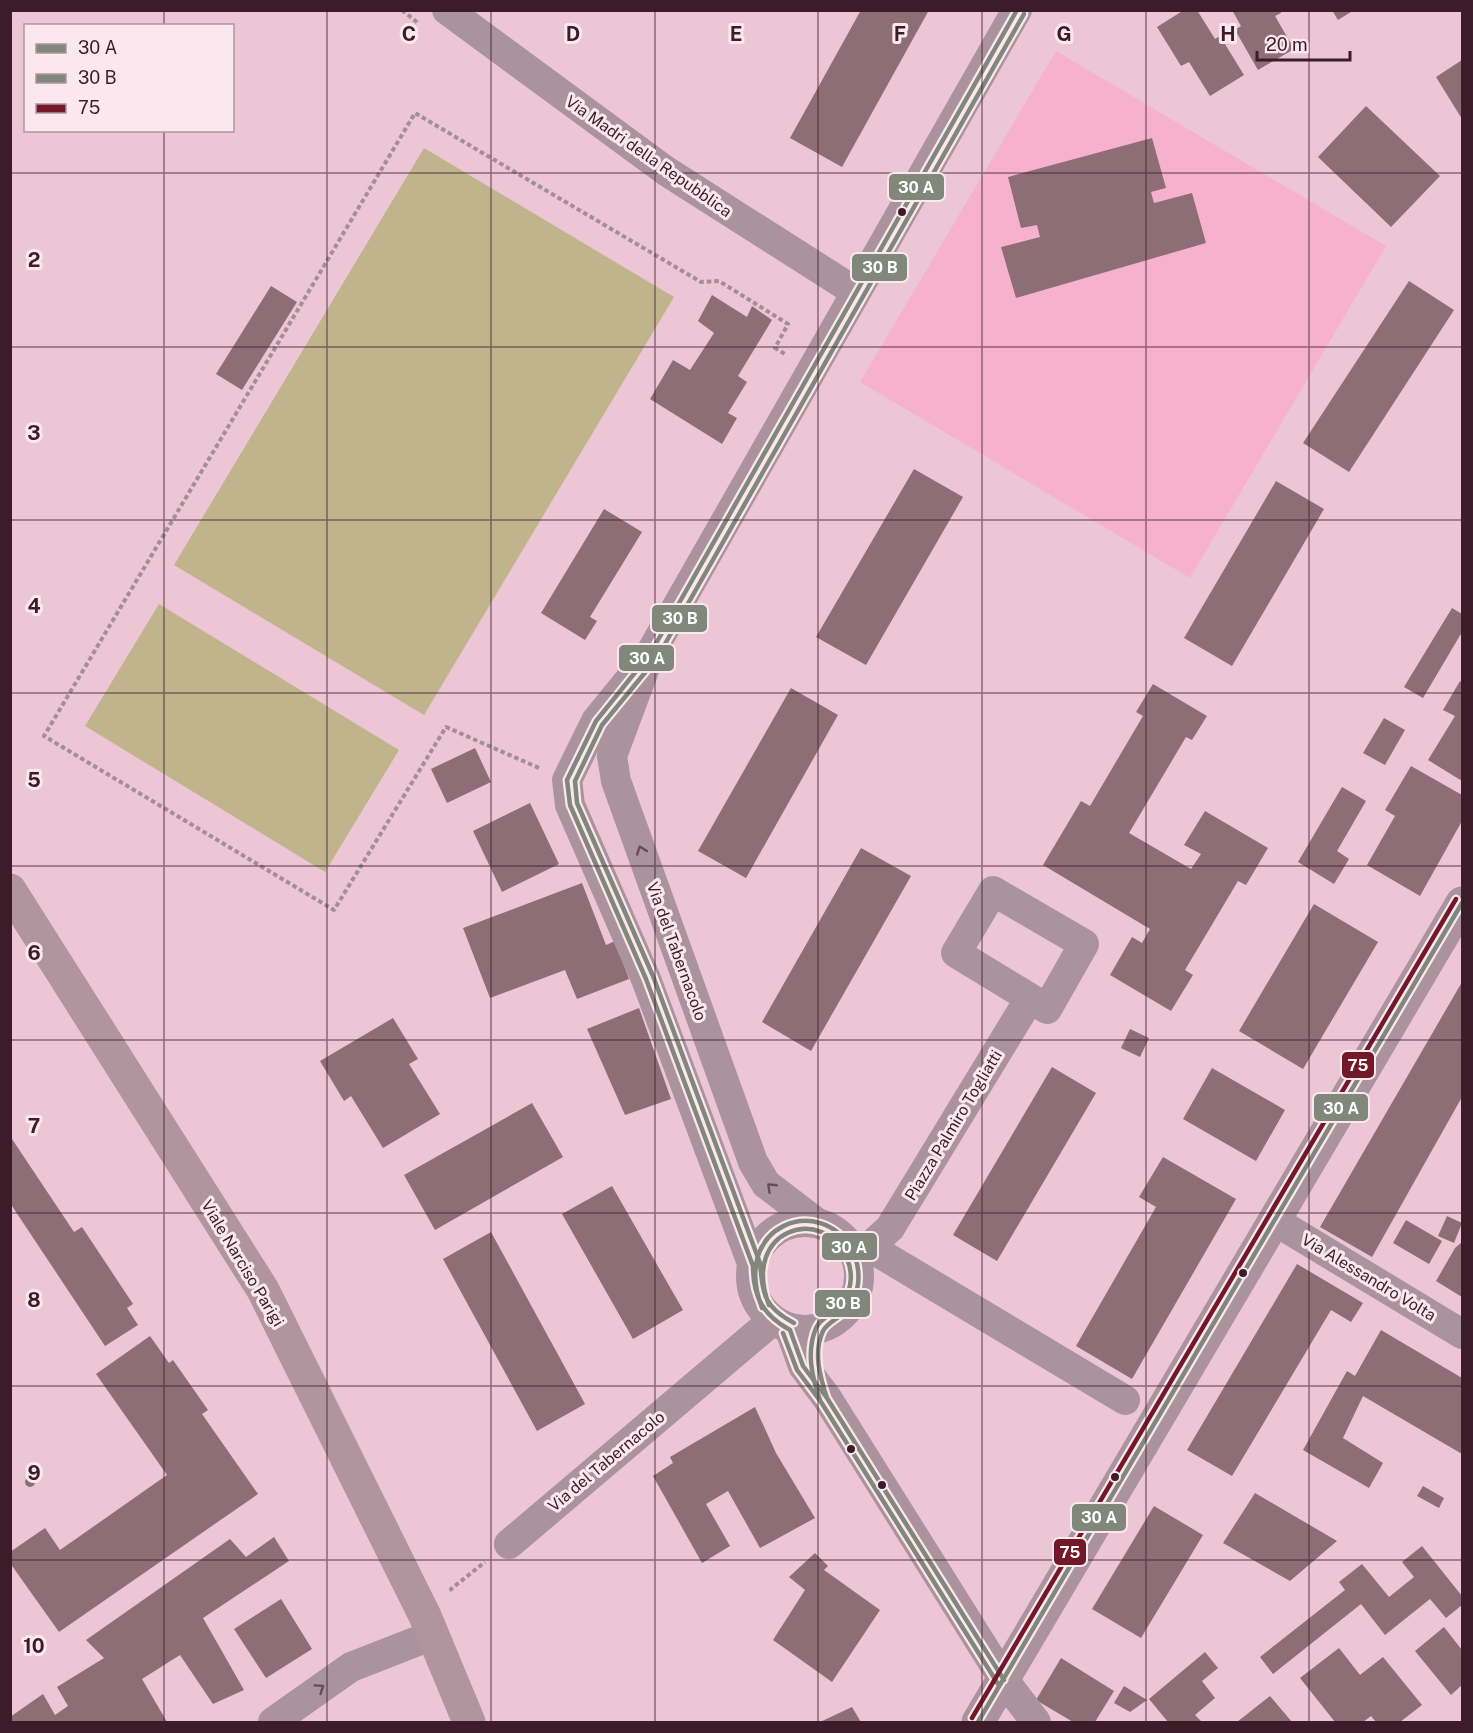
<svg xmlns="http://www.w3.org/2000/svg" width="1473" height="1733" font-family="'Public Sans',sans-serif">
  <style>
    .built { fill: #f6b2cc }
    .green { fill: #c0b48d }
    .building { fill: #8d6d76 }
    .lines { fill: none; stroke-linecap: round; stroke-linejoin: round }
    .path { stroke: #a38e96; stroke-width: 4; stroke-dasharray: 4.5 3; stroke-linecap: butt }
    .street { stroke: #ab939d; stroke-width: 30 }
    .secondary { stroke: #ab939d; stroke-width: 33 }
    .primary { stroke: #b0949e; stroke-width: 33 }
    .bus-1-casing { stroke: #fbe8ee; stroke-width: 9 }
    .bus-2-casing { stroke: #fbe8ee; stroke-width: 9 }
    .bus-3-casing { stroke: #fbe8ee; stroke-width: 9 }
    .bus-1 { stroke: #81877b; stroke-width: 4.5 }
    .bus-2 { stroke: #81877b; stroke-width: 4.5 }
    .bus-3 { stroke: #721828; stroke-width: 4.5 }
    .oneway { stroke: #694c58 }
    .grid { fill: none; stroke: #3d1c2a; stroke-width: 1.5; stroke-opacity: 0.55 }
    .bus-dot { fill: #3d1c2a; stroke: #fbe8ee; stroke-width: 2 }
    .labels { text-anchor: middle; stroke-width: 6; stroke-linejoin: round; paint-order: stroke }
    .street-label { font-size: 16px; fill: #3d1c2a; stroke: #fbe8ee }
    .grid-label { font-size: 20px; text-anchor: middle; font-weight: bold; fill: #3d1c2a; stroke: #fbe8ee; stroke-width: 6; stroke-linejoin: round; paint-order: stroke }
    .line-badge { stroke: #fbe8ee; stroke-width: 2 }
    .badge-label { font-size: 16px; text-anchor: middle; font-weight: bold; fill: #fff }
  </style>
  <rect width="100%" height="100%" fill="#ecc6d4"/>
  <path class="built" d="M 1056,51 L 1386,246 L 1190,578 L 860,382 Z"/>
  <path class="green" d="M 424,148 L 674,297 L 424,715 L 174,565 Z
    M 159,604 L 399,750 L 325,872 L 85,726 Z"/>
  <path class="building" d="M 861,10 L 929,10 L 842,167 L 790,138 Z
    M 1184,10 L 1197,10 L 1215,39 L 1220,36 L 1244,75 L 1210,96 L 1189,62 L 1181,66 L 1157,27 Z
    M 1232,10 L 1280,10 L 1281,13 L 1275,16 L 1294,49 L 1258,70 L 1235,30 L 1241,26 Z
    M 1332,10 L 1354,10 L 1338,20 Z
    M 1462,60 L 1462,119 L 1436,77 Z
    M 1366,106 L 1440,176 L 1391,227 L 1318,157 Z
    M 1152,138 L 1166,188 L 1151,192 L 1154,203 L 1192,193 L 1206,243 L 1016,298 L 1001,247 L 1040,237 L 1037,225 L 1021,228 L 1008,177 Z
    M 1409,281 L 1454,310 L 1349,472 L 1303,443 Z
    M 271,286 L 297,302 L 242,390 L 216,374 Z
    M 712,295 L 747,317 L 752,306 L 772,320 L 738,376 L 747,382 L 728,413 L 737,418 L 722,444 L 650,399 L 673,360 L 690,370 L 714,333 L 698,321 Z
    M 914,469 L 963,497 L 866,665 L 816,637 Z
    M 1276,481 L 1324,509 L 1232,666 L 1184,638 Z
    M 604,509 L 642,532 L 590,617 L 597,621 L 585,640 L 541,613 Z
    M 1452,608 L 1462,614 L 1462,632 L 1423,698 L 1404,687 Z
    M 1460,681 L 1462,683 L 1462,781 L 1428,760 L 1455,716 L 1443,710 Z
    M 1153,684 L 1207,716 L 1192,740 L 1186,737 L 1129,833 L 1191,869 L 1201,854 L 1184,845 L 1205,811 L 1268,848 L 1246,885 L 1238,881 L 1185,970 L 1193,975 L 1171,1011 L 1110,975 L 1132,937 L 1142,943 L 1150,929 L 1043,865 L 1081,801 L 1090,806 L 1143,716 L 1136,712 Z
    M 791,688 L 838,715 L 746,878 L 698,851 Z
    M 1384,718 L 1405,730 L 1385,765 L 1363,753 Z
    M 475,748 L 491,782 L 447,803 L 431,769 Z
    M 1411,766 L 1462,795 L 1462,821 L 1420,896 L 1367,865 L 1395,816 L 1385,810 Z
    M 1342,787 L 1366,801 L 1337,851 L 1349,859 L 1334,884 L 1298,862 Z
    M 530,803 L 559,864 L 502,892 L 473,831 Z
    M 861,848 L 911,876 L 811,1051 L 762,1022 Z
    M 582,883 L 606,945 L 615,941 L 629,979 L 577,999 L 565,970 L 490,998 L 463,928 Z
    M 1314,904 L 1378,942 L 1303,1069 L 1239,1031 Z
    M 1462,982 L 1462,1097 L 1372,1257 L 1320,1227 Z
    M 639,1008 L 671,1099 L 625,1115 L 587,1029 Z
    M 393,1018 L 418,1059 L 409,1064 L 440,1114 L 383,1148 L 351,1096 L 344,1101 L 320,1061 Z
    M 1130,1029 L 1149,1038 L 1140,1057 L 1121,1048 Z
    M 1052,1067 L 1096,1093 L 997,1261 L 953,1235 Z
    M 1212,1068 L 1285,1110 L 1256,1161 L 1183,1119 Z
    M 532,1103 L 563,1157 L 435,1230 L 404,1175 Z
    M 10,1136 L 74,1232 L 82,1227 L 133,1304 L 127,1308 L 138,1325 L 105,1346 L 10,1203 Z
    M 1163,1157 L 1236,1199 L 1132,1379 L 1076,1346 L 1156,1207 L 1139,1197 Z
    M 612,1186 L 683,1310 L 633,1339 L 562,1214 Z
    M 1447,1216 L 1462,1223 L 1454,1243 L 1438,1236 Z
    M 1406,1220 L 1442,1241 L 1429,1264 L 1393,1243 Z
    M 491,1232 L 585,1404 L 537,1431 L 443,1259 Z
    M 1462,1242 L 1462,1297 L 1436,1281 L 1455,1248 Z
    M 1297,1264 L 1363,1303 L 1351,1322 L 1331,1310 L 1232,1476 L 1187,1450 Z
    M 1381,1330 L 1462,1378 L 1462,1454 L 1363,1396 L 1343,1438 L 1383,1463 L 1369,1488 L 1303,1450 L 1347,1371 L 1355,1376 Z
    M 150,1336 L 169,1363 L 173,1360 L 208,1410 L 202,1414 L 258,1494 L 59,1632 L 10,1563 L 10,1552 L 45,1528 L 60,1550 L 167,1475 L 96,1374 Z
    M 755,1407 L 776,1453 L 815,1518 L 760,1548 L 728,1491 L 706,1504 L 730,1546 L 702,1563 L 653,1476 L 673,1463 L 670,1457 Z
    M25 1482a5 5 0 1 1 10 0a5 5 0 1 1-10 0Z
    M 1423,1486 L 1444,1498 L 1439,1508 L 1417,1496 Z
    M 1255,1493 L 1337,1541 L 1290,1581 L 1223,1543 Z
    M 1154,1506 L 1203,1535 L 1141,1638 L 1092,1609 Z
    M 274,1537 L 289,1561 L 203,1618 L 244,1690 L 213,1704 L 180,1655 L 142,1679 L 167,1722 L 10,1722 L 10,1717 L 43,1694 L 55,1715 L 68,1706 L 57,1687 L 104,1658 L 86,1640 L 230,1539 L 246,1557 Z
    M 1422,1546 L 1462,1596 L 1462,1605 L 1446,1618 L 1430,1599 L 1385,1635 L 1361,1604 L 1273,1674 L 1260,1657 L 1345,1590 L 1339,1582 L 1362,1564 L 1389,1597 L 1414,1577 L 1402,1562 Z
    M 815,1553 L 828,1566 L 824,1570 L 880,1610 L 832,1682 L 773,1640 L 805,1590 L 789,1577 Z
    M 281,1599 L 312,1649 L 266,1678 L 234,1629 Z
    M 1444,1627 L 1462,1650 L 1462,1685 L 1451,1695 L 1415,1651 Z
    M 1339,1648 L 1360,1675 L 1383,1657 L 1422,1705 L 1400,1722 L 1376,1722 L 1371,1716 L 1363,1722 L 1335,1722 L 1300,1678 Z
    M 1205,1652 L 1218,1668 L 1202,1681 L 1215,1698 L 1195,1715 L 1202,1722 L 1168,1722 L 1149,1699 Z
    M 1061,1658 L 1114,1691 L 1095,1722 L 1073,1722 L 1036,1700 Z
    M 1124,1686 L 1147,1700 L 1130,1712 L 1114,1703 Z
    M 1270,1696 L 1292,1722 L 1237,1722 Z
    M 852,1707 L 861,1722 L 820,1722 Z"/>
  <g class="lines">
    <path class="path" d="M 402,10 L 418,23
      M 539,768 L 446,727 L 334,910 L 44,736 L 415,113 L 701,282 L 719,281 L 788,324 L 775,348 L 785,354
      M 452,1591 L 451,1589 L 485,1562"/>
    <path class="street" d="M 447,10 L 666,171 L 856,292
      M 635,673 L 596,721 L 567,780 L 570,805 L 646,979 L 753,1266
      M 1275,1221 L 1462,1334
      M751 1276a54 54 0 1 1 108 0a54 54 0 1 1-108 0Z
      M 817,1223 L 766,1184 L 753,1162 L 616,781 L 612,756 L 650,654 L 1017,10
      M 871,1248 L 1125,1400
      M 857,1258 L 890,1228 L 1030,998 L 1047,1009 L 1084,944 L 993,891 L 956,953 L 1030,998
      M 790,1330 L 803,1366 L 827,1398 L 1004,1680 L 1036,1722
      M 509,1544 L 772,1321
      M 273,1722 L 351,1667 L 433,1635"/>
    <path class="secondary" d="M 978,1722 L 1462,903"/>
    <path class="primary" d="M 10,890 L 263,1290 L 425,1616 L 469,1722"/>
    <defs>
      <path id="bus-1" d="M 762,1308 C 730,1224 821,1193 852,1250 C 862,1269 861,1298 844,1313 C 837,1319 827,1323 823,1331 C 813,1352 820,1377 827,1398
        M 790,1330 C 763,1315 753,1297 753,1266 L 646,979 L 570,805 L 567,780 L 596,721 L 650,654 L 1017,10
        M 790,1330 L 803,1366 L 827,1398 L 1004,1680
        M 978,1722 L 1462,903"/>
      <path id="bus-2" d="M 769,1305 C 740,1229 824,1203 847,1259 C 854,1274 851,1294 840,1307 C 832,1315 821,1317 816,1328 C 806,1352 812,1377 820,1400
        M 794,1323 C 764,1307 763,1295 760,1263 L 653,976 L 577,803 L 575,781 L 602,725 L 657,658 L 1024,14
        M 783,1333 L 797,1370 L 821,1402 L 998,1684"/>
      <path id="bus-3" d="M 972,1718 L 1456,899"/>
    </defs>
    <use href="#bus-1" class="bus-1-casing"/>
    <use href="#bus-2" class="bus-2-casing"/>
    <use href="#bus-3" class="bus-3-casing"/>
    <use href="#bus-1" class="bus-1"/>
    <use href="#bus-2" class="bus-2"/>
    <use href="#bus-3" class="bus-3"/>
  </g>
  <defs><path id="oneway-chevron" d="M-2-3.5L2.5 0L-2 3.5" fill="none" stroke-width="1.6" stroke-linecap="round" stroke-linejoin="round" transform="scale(1.5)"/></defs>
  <g class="oneway">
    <use href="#oneway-chevron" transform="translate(641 850) rotate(-110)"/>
    <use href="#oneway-chevron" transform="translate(771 1187) rotate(-136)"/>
    <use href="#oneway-chevron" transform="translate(320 1688) rotate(-35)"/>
  </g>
  <path class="grid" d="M 164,10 L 164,26M 327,10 L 327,1722M 491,10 L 491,1722M 655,10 L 655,1722M 818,10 L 818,1722M 982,10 L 982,1722M 1146,10 L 1146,1722M 1309,10 L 1309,1722M 164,130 L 164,1722M 10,173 L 1462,173M 10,347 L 1462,347M 10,520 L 1462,520M 10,693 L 1462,693M 10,866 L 1462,866M 10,1040 L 1462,1040M 10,1213 L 1462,1213M 10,1386 L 1462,1386M 10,1560 L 1462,1560"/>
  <g class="bus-dot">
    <circle cx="902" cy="212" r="5"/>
    <circle cx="1243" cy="1273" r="5"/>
    <circle cx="851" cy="1449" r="5"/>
    <circle cx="1115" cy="1477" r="5"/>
    <circle cx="882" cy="1485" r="5"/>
  </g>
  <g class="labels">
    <g class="street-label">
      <text transform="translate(649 156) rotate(35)" y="6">Via Madri della Repubblica</text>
      <text transform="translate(677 951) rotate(70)" y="6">Via del Tabernacolo</text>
      <text transform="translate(953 1125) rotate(-59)" y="6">Piazza Palmiro Togliatti</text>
      <text transform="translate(243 1263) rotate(59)" y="6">Viale Narciso Parigi</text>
      <text transform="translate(1369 1277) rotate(31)" y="6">Via Alessandro Volta</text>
      <text transform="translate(606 1461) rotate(-40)" y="6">Via del Tabernacolo</text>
    </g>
  </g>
  <g class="grid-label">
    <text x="409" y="41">C</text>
    <text x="573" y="41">D</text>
    <text x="736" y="41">E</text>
    <text x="900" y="41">F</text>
    <text x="1064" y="41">G</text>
    <text x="1228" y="41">H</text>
    <text x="34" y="267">2</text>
    <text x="34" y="440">3</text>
    <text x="34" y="613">4</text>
    <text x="34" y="787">5</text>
    <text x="34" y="960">6</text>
    <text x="34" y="1133">7</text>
    <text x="34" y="1307">8</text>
    <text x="34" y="1480">9</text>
    <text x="34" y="1653">10</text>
  </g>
  <g class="line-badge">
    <rect x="888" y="173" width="57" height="28" rx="6" fill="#81877b"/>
    <rect x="851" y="253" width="57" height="29" rx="6" fill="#81877b"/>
    <rect x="651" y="604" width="57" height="29" rx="6" fill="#81877b"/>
    <rect x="618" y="644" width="57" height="28" rx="6" fill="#81877b"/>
    <rect x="1341" y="1051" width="34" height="28" rx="6" fill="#721828"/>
    <rect x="1313" y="1093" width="56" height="29" rx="6" fill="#81877b"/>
    <rect x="821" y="1232" width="57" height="29" rx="6" fill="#81877b"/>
    <rect x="814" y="1289" width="57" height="29" rx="6" fill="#81877b"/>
    <rect x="1071" y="1503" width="56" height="29" rx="6" fill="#81877b"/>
    <rect x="1053" y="1538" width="34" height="28" rx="6" fill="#721828"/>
  </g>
  <g class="badge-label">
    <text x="916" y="193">30 A</text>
    <text x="880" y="273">30 B</text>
    <text x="680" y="624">30 B</text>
    <text x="647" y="664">30 A</text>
    <text x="1358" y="1071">75</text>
    <text x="1341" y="1114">30 A</text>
    <text x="849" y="1253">30 A</text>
    <text x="843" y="1309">30 B</text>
    <text x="1099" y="1523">30 A</text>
    <text x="1070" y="1558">75</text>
  </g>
  <rect width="1473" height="1733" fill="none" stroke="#3d1c2a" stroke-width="24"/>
  <rect x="24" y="24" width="210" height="108" fill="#fbe8ee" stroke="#af96a0" stroke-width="1.5"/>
  <rect x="36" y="44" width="30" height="9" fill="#81877b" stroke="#af96a0" stroke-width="1.5"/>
  <text x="78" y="54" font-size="18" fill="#3d1c2a">30 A</text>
  <rect x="36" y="74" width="30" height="9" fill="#81877b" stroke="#af96a0" stroke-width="1.5"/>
  <text x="78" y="84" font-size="18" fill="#3d1c2a">30 B</text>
  <rect x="36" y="104" width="30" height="9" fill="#721828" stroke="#af96a0" stroke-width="1.5"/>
  <text x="78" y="114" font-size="18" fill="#3d1c2a">75</text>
  <path d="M1257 51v9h93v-9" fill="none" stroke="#3d1c2a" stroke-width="3"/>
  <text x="1266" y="51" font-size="18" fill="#3d1c2a" stroke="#fbe8ee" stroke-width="4.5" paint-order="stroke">20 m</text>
</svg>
